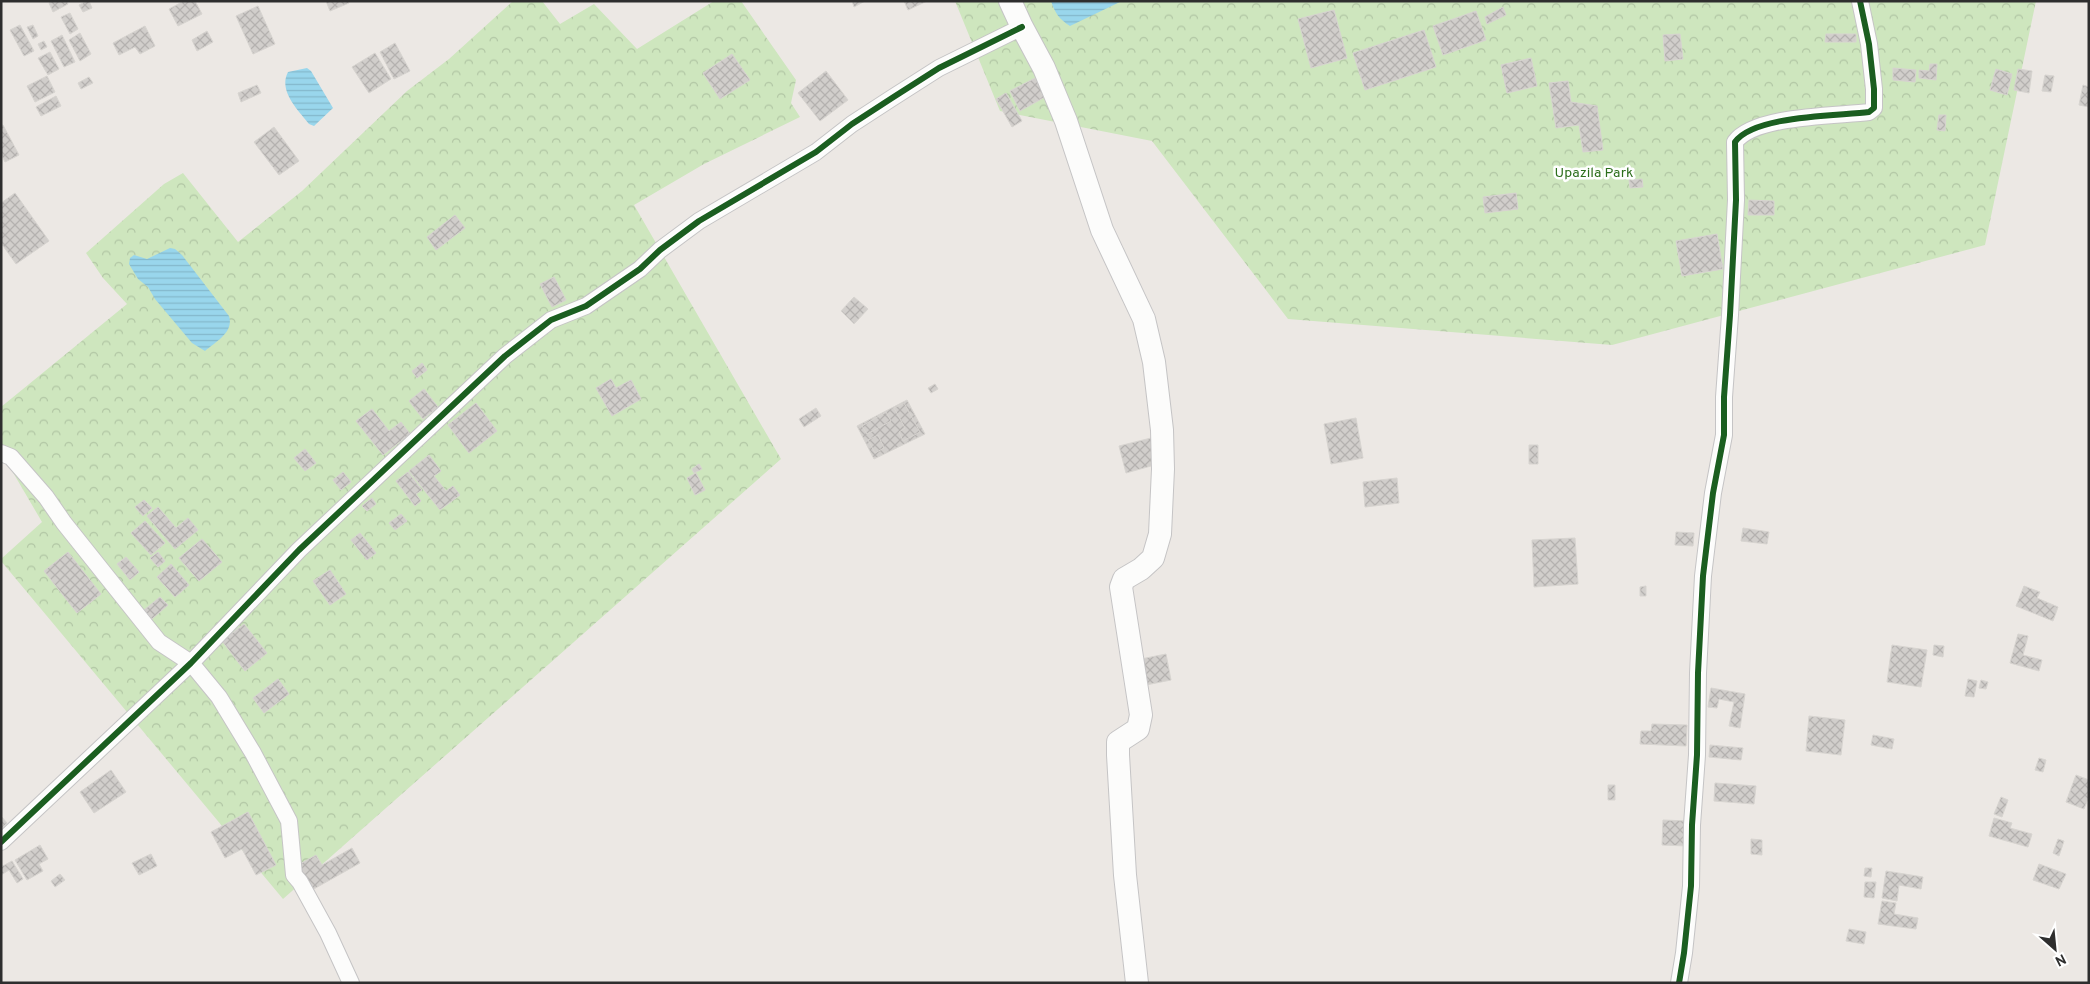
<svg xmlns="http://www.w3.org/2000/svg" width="2090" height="984" font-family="Overpass,sans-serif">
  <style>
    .park { fill: url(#park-crowns) }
    .water { fill: url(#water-rules) }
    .building { fill: url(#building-cross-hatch); stroke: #d7d4d0 }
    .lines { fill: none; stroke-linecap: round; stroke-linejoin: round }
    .street-casing { stroke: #c5c4c5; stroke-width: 18 }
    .secondary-casing { stroke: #c5c4c5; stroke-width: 24 }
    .street { stroke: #fcfcfb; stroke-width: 16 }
    .secondary { stroke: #fcfcfb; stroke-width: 22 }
    .cycleway-casing { stroke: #fff; stroke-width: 9 }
    .cycleway { stroke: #1b5e20; stroke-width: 6 }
    .labels { text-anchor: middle; stroke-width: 5; stroke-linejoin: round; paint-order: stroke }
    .park-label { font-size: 14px; fill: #2c6e1b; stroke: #fff }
  </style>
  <defs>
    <pattern id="park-crowns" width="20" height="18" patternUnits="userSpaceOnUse" patternTransform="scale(1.25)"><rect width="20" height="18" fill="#cee6be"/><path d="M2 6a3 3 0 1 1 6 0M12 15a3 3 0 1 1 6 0" fill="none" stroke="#b1c6a4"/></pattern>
    <pattern id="water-rules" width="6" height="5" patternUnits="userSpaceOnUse" patternTransform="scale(1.25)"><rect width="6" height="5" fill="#99d6ec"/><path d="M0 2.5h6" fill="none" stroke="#84b8cb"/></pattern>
    <pattern id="building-cross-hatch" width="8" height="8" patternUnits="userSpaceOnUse" patternTransform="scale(1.25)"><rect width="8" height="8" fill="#d1cecb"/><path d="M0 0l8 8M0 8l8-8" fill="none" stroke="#b4b1af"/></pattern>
  </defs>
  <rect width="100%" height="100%" fill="#ece8e4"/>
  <path class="park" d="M 513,1 L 542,1 L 560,24 L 594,4 L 637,49 L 714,1 L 741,1 L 796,80 L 791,103 L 800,117 L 704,164 L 634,205 L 781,459 L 283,899 L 1,561 L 1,559 L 42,522 L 1,452 L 1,407 L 127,304 L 103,278 L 86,253 L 164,184 L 183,173 L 238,242 L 302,191 L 407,91 L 449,59 Z
    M 955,1 L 2036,1 L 1985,245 L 1612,345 L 1288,319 L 1152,141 L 1000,111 Z"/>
  <path class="water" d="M 1051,1 L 1122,1 L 1070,26 C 1059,19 1055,13 1051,1 Z
    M 307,68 L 311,71 L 333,108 L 314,126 L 309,124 C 298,110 278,91 288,72 Z
    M 170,248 L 175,249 L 182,255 L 229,316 C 234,332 217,341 205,351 L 192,343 L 155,299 L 148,287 L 138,279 L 129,264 L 130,258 L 134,255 L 147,259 Z"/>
  <path class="building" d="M 51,1 L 67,1 L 68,4 L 53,12 L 49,3 Z
    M 87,1 L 89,1 L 92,8 L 83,12 L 79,5 Z
    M 184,1 L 195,1 L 202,14 L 178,26 L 169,9 Z
    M 326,1 L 348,1 L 349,3 L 330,11 Z
    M 852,1 L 865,1 L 854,7 Z
    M 904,1 L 927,1 L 908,10 Z
    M 258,6 L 275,44 L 253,54 L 236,16 Z
    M 1503,7 L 1506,15 L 1487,24 L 1485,17 Z
    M 1334,10 L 1347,58 L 1311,68 L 1298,19 Z
    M 1476,11 L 1486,40 L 1443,55 L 1433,26 Z
    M 70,13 L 78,29 L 70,34 L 61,17 Z
    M 20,25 L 34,51 L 24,56 L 10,30 Z
    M 33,25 L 38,36 L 33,39 L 27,27 Z
    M 145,26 L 155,46 L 140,54 L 135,47 L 119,55 L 113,43 Z
    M 1424,30 L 1436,67 L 1365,90 L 1353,53 Z
    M 207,31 L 213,42 L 197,51 L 192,40 Z
    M 80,33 L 91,54 L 80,61 L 69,40 Z
    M 1680,34 L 1683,59 L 1665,61 L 1663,35 Z
    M 1826,34 L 1856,34 L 1856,42 L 1825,42 Z
    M 62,35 L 75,62 L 64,67 L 51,41 Z
    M 44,41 L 47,47 L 41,50 L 38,44 Z
    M 395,43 L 410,71 L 394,79 L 380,52 Z
    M 50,52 L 59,69 L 48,75 L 38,58 Z
    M 375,53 L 391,79 L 369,93 L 352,67 Z
    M 732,54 L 750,80 L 720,99 L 703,73 Z
    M 1531,58 L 1537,86 L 1507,93 L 1501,65 Z
    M 1930,64 L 1937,64 L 1936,80 L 1919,78 L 1919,70 L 1929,71 Z
    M 1893,68 L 1916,70 L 1915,82 L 1893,80 Z
    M 1996,69 L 2012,74 L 2007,95 L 1990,90 Z
    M 2018,69 L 2032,71 L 2029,93 L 2014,90 Z
    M 826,71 L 848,100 L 820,121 L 798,93 Z
    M 2045,75 L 2054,76 L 2051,92 L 2042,91 Z
    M 47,76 L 55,92 L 35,102 L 27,86 Z
    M 89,77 L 93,83 L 81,89 L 78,83 Z
    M 1035,78 L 1045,97 L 1020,111 L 1010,91 Z
    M 1568,81 L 1571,102 L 1597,106 L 1603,150 L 1583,152 L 1579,125 L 1556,128 L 1549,83 Z
    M 257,85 L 261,93 L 241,102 L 238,93 Z
    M 2083,85 L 2089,87 L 2089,107 L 2079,105 Z
    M 1006,93 L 1022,121 L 1012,127 L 996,99 Z
    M 56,96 L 61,106 L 41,116 L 36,107 Z
    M 1939,115 L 1946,115 L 1945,131 L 1937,130 Z
    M 1,125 L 3,125 L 19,155 L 5,162 L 1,154 Z
    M 274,127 L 299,161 L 279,175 L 254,142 Z
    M 1642,179 L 1643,187 L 1630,188 L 1629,180 Z
    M 15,193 L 49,241 L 16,264 L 1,243 L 1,203 Z
    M 1516,193 L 1518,209 L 1485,213 L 1483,197 Z
    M 1749,200 L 1774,201 L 1774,215 L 1748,215 Z
    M 455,215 L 465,228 L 436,250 L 427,237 Z
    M 1717,234 L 1723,269 L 1682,276 L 1676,241 Z
    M 554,277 L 566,300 L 552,307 L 540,284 Z
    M 854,297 L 868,309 L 854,324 L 841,311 Z
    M 422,363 L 427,370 L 417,378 L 412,371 Z
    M 611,379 L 616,388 L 631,380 L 641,399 L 612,416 L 596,388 Z
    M 935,384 L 938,389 L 931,393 L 928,388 Z
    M 424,389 L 438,407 L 423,419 L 409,401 Z
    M 907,400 L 925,434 L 874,459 L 857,426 Z
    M 476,403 L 497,431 L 469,453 L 448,425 Z
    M 904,403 L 920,432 L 903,441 L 899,432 L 905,428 L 894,408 Z
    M 816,408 L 821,416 L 804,427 L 799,419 Z
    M 372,409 L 389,431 L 401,422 L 410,434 L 383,455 L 356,421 Z
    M 886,412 L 891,421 L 867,434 L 862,426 Z
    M 1356,418 L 1363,458 L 1331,464 L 1324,424 Z
    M 878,435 L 884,448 L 875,453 L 868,440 Z
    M 1151,438 L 1158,464 L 1126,473 L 1119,446 Z
    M 1529,445 L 1538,445 L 1538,464 L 1529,464 Z
    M 305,449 L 316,463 L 305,471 L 294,458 Z
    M 429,455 L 441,471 L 434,476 L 446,491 L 453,486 L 460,495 L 440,510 L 409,471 Z
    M 699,464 L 702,469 L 694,473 L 692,469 Z
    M 343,472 L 351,482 L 341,490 L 333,480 Z
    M 408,472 L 422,490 L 416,494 L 421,501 L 415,506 L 396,481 Z
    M 696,473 L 705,490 L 695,495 L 687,478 Z
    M 1397,478 L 1399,503 L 1365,507 L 1363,482 Z
    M 372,498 L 376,504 L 367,511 L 362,506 Z
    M 144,500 L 152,508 L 143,516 L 135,507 Z
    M 158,507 L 176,528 L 188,518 L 198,530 L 175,549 L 147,516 Z
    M 401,514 L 407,521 L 395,530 L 389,523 Z
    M 145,521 L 165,543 L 151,555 L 131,533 Z
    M 1743,528 L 1769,532 L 1767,544 L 1741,541 Z
    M 1676,532 L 1694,533 L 1693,546 L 1675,545 Z
    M 360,533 L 376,553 L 367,560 L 351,540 Z
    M 1575,538 L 1578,584 L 1534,587 L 1532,540 Z
    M 202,539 L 222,562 L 199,581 L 179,558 Z
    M 68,552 L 101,594 L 77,613 L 44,571 Z
    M 158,552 L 165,561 L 158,567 L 150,558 Z
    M 126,557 L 139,572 L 130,580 L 117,564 Z
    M 171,564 L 189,585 L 175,597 L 157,577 Z
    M 330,570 L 346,594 L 330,605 L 313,581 Z
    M 1646,586 L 1646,596 L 1640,596 L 1640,587 Z
    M 2024,586 L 2040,592 L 2037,598 L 2058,607 L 2053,621 L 2016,606 Z
    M 160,597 L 168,605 L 152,619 L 144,610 Z
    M 244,624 L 267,653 L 245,671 L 222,641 Z
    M 2018,634 L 2028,636 L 2023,655 L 2042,660 L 2039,671 L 2010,663 Z
    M 1892,645 L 1927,650 L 1921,687 L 1887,682 Z
    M 1934,645 L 1944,646 L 1943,657 L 1933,655 Z
    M 1166,654 L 1171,680 L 1146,685 L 1141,659 Z
    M 278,679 L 289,694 L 264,713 L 253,698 Z
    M 1968,679 L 1977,681 L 1974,697 L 1965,696 Z
    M 1981,680 L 1988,682 L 1986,689 L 1979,688 Z
    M 1711,688 L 1745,694 L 1740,728 L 1729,726 L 1734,702 L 1719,699 L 1717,708 L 1708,707 Z
    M 1809,716 L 1845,720 L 1841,755 L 1806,751 Z
    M 1652,724 L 1687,725 L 1686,746 L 1640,744 L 1641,731 L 1651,731 Z
    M 1873,735 L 1894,739 L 1892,749 L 1871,745 Z
    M 1710,745 L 1743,748 L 1741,760 L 1709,757 Z
    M 2039,758 L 2046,760 L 2043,772 L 2035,770 Z
    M 111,770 L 126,792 L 94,813 L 80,792 Z
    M 2076,775 L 2089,780 L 2089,796 L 2084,809 L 2066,802 Z
    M 1715,783 L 1756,786 L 1754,804 L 1714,801 Z
    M 1608,785 L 1615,785 L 1615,800 L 1608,800 Z
    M 2001,797 L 2008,800 L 2002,817 L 1994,814 Z
    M 248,812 L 276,865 L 256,875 L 242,849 L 225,858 L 211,832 Z
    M 1,816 L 7,823 L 1,829 Z
    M 1994,818 L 2012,823 L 2010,828 L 2032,834 L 2028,847 L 1989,836 Z
    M 1663,820 L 1688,821 L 1687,846 L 1662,845 Z
    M 1751,839 L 1762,840 L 1762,855 L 1751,854 Z
    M 2058,839 L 2064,841 L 2059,856 L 2053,853 Z
    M 40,845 L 48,859 L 39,864 L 43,871 L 27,880 L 15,860 Z
    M 352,848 L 360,863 L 312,890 L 298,865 L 316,855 L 322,865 Z
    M 151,854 L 157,866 L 139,875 L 132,863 Z
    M 12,861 L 23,879 L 17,883 L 9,870 L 1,875 L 1,867 Z
    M 2039,864 L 2066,874 L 2059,889 L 2033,880 Z
    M 1865,868 L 1872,868 L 1871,877 L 1864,876 Z
    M 1886,871 L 1923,877 L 1921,889 L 1899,885 L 1897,901 L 1882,898 Z
    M 60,874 L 65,880 L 55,887 L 51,881 Z
    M 1865,882 L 1876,882 L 1874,898 L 1864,897 Z
    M 1882,901 L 1896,903 L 1894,914 L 1918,918 L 1916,929 L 1878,924 Z
    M 1849,929 L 1866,932 L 1864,944 L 1846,941 Z"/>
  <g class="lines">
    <defs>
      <path id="street" d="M 1,453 L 11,457 L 46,497 L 64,523 L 159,642 L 191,663 L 219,697 L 253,753 L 289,821 L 294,875 L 300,882 L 328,933 L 351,983
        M 1,842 L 191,663 L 299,550 L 505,356 L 551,320 L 586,306 L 640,269 L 660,250 L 699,221 L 816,152 L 852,124 L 892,98 L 939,68 L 1022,27
        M 1679,983 L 1684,953 L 1691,886 L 1692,825 L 1697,755 L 1698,673 L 1703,576 L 1713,493 L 1724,435 L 1724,397 L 1730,315 L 1736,200 L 1735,142 C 1754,115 1838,116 1869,112 L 1874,108 L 1874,89 L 1869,44 L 1860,1"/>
      <path id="secondary" d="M 1010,1 L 1022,27 L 1044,68 L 1066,121 L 1102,230 L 1144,319 L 1154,362 L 1162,430 L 1163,469 L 1160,534 L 1153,558 L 1141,569 L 1124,579 L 1121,587 L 1141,715 L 1138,729 L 1118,742 L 1118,755 L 1125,875 L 1137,983"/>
    </defs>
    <use href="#street" class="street-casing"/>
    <use href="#secondary" class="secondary-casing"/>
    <use href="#street" class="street"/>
    <use href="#secondary" class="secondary"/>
    <defs>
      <path id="cycleway" d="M 1,842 L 191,663 L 299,550 L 505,356 L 551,320 L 586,306 L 640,269 L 660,250 L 699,221 L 816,152 L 852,124 L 892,98 L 939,68 L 1022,27
        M 1679,983 L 1684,953 L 1691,886 L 1692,825 L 1697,755 L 1698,673 L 1703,576 L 1713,493 L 1724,435 L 1724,397 L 1730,315 L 1736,200 L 1735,142 C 1754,115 1838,116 1869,112 L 1874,108 L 1874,89 L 1869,44 L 1860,1"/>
    </defs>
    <use href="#cycleway" class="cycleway-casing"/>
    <use href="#cycleway" class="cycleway"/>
  </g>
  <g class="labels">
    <g class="park-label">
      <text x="1594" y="177">Upazila Park</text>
    </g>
  </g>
  <rect width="2090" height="984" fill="none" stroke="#2e2e2e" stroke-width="5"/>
  <g transform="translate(2055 949) rotate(153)" stroke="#ffffff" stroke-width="4" paint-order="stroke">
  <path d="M0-4L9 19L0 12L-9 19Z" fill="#2e2e2e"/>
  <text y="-8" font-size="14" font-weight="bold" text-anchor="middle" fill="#2e2e2e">N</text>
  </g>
</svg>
